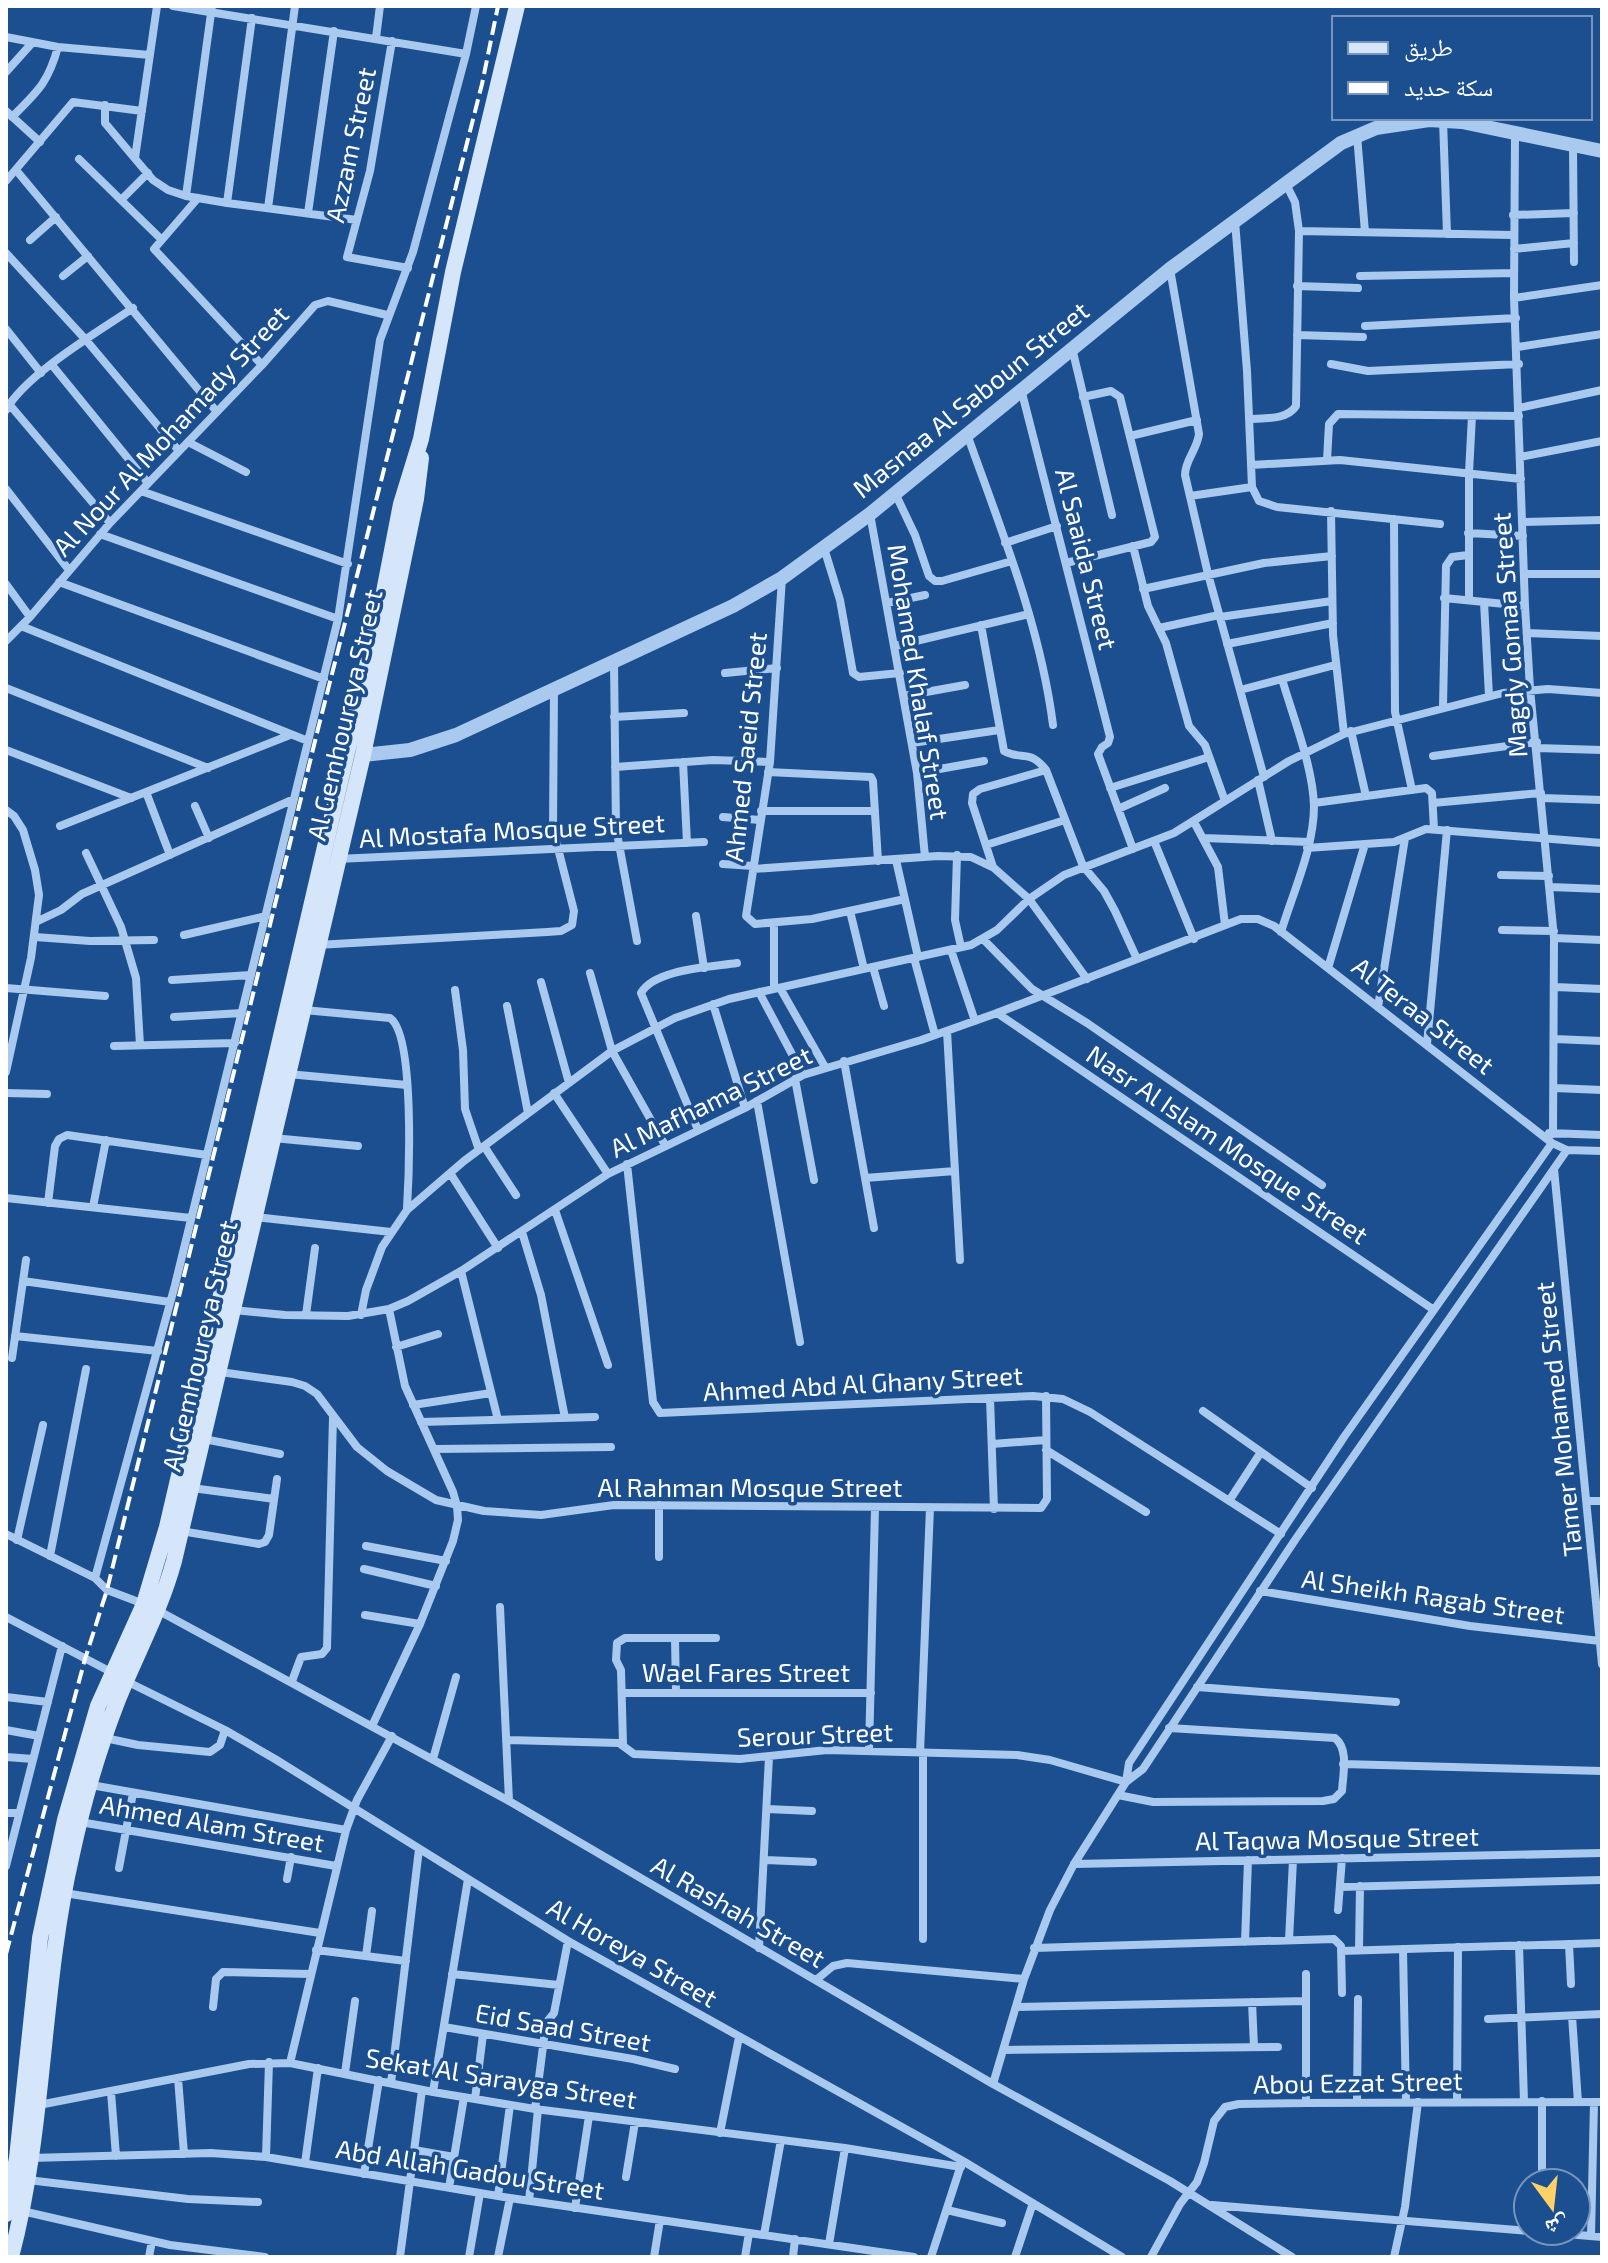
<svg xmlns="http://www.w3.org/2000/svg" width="1608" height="2263" font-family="'Exo 2','Noto Naskh Arabic',sans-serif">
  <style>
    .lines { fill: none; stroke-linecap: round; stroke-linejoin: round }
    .minor { stroke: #a9c9ee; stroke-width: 8 }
    .tertiary { stroke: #a9c9ee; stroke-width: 14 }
    .secondary { stroke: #d6e6fa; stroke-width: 16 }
    .rail { stroke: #fff; stroke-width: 4; stroke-dasharray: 14 6; stroke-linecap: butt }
    .labels { text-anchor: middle; stroke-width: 7; stroke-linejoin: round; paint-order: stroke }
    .street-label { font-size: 26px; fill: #fff; stroke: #1b4f8f }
  </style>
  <rect width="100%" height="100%" fill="#1b4f8f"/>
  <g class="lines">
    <path class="minor" d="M 173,6 L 466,54
      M 6,37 L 58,47 L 150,55
      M 376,38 L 380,6
      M 392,41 L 370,171 L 347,257 L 408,268
      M 6,72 L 32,43
      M 105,105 L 105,123 L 153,180 L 168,190 L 186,196 L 227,203 L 357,220
      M 6,111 L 40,142
      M 12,117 C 38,91 48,83 58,47
      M 1443,120 L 1447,234
      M 1515,133 L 1514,298 L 1525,606 L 1530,689 L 1554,938 L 1553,1134
      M 1357,135 L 1365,232
      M 1573,146 L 1574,262
      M 135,158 L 157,6
      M 79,159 L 161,239
      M 16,170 L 217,412
      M 6,181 L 73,102 L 142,111
      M 186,196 L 212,6
      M 198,198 L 154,249 L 262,365
      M 121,200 L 148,173
      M 227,203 L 252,18
      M 268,208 L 295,6
      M 308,213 L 334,31
      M 1513,215 L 1574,213
      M 1235,221 L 1247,371 L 1252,487 L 1259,501 L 1277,507 L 1440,524
      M 1299,231 L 1513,235
      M 30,240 L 56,217
      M 1514,249 L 1574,243
      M 6,253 L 86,340 L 179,451
      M 1170,269 L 1199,434 C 1197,450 1185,460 1185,475 L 1208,574 L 1264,777
      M 63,276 L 88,256
      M 1360,276 L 1514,273
      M 1297,286 L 1358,288
      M 1514,298 L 1602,285
      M 1365,326 L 1516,318
      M 6,329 L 41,373
      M 1297,335 L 1363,337
      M 1518,347 L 1602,334
      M 1072,348 L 1112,515
      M 1331,364 L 1368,371 L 1519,364
      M 52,365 L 148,483
      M 1021,389 L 1110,737 L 1108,743 L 1102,747 L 1098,754 L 1133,849
      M 9,404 L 110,523
      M 1519,408 L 1602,390
      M 6,410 C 26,374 98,332 133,308
      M 1249,419 C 1265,418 1287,420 1296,406 L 1299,231 L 1295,202 L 1285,182
      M 967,434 C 1001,530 1040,624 1053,725
      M 1130,436 L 1197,420
      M 188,442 L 246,472
      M 1520,457 L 1602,441
      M 1327,460 L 1329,424 L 1338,414 L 1519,416
      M 1251,465 L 1340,460 L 1521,479
      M 6,489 L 69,570
      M 141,491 L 348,564
      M 895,493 L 915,535 L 929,576 L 935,581 L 942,581 L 1012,561
      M 1190,496 L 1252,487
      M 1331,511 L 1333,635 L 1344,734
      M 870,514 L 917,773 L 925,857
      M 1394,519 L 1395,712 L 1412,790
      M 1522,522 L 1602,520
      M 1468,533 L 1523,536
      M 100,534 L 338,619
      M 1005,543 L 1057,526
      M 1133,546 L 1148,606 L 1166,643 L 1189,726 L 1205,745 L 1225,801
      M 824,548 L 840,600 L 853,673 L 859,677 L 900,673
      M 1066,563 L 1151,542 L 1155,537 L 1120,397 L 1111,391 L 1083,397
      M 1524,574 L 1602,574
      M 782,578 L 770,762 L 746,916 L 755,924 L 812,919 L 905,899
      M 59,582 L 324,679
      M 6,584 L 30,617
      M 1143,589 L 1264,563 L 1332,556
      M 1444,598 L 1525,606
      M 1469,600 L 1469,473 L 1472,416
      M 1484,602 L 1489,696
      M 887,603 L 925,595
      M 1220,617 L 1332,601
      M 981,625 L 1004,751 C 1022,761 1029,748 1046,770 L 1083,866 L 1104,891 L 1115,911 L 1137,959
      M 21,626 L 308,741
      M 1159,628 L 1219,615
      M 1527,633 L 1602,636
      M 6,641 L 30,617 L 110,523 L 262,365 L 315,305 L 328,301 L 387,315
      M 1227,644 L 1333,623
      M 895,646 L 1029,614
      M 614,663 L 616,828 L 637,941
      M 725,673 L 777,668
      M 6,688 L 208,768
      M 1240,690 L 1335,665
      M 904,696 L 965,685
      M 1443,706 L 1446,566 L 1452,557 L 1468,555
      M 614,717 L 684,713
      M 1351,731 L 1366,796
      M 912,743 L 999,730
      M 1537,748 L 1602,750
      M 6,750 L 131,798
      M 1433,756 L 1537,742
      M 683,762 L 687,843
      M 615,767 L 713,760 L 770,762
      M 768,772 L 871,777 L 873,781 L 878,861
      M 917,773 L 984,761
      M 1258,780 L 1272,841
      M 1110,788 L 1209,757
      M 146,792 L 170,855
      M 1542,798 L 1602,800
      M 1314,803 L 1426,788 L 1432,793 L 1434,829
      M 1433,803 L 1541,793
      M 195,806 L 209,838
      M 1118,809 L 1165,788
      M 6,810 L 14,816 L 23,830 L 35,870 L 39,895 L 31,958 L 6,1072
      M 761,811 L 875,811
      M 723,817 L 760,820
      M 1194,822 L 1218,867 L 1225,925
      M 60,826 L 290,735
      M 1203,838 L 1309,842
      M 1154,841 L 1194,939
      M 986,845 L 1065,820
      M 1307,848 L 1394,842 L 1426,829 L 1602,843
      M 86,853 L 121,927 L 136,978 L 140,1045
      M 957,855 L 955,920 L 961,947
      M 337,859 L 704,842
      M 896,860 L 918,957
      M 723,864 L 753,866
      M 993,867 L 972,803 L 973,794 L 980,789 L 1046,770
      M 753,869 L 938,856 L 971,857 L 994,868 L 1029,899 L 1087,979
      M 1501,875 L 1549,876
      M 1550,887 L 1602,889
      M 850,911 L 864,969
      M 696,916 L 704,968
      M 38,921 L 61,910 L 82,894 L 294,799
      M 1502,930 L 1554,931
      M 1281,932 C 1293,892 1314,848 1314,806 C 1313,767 1293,717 1282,679
      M 184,935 L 266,916
      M 35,937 L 90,941 L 154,940
      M 1554,938 L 1602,940
      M 983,939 L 1032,989 L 1087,1023 L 1322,1185
      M 317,945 L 547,932 L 561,931 L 572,925 L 574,911 L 553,829 L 554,690
      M 951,950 L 975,1021
      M 914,958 L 935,1035
      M 873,967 L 884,1006
      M 1328,968 L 1365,844
      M 590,973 L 612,1051 L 665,1145
      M 172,980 L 251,975
      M 541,982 L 569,1083
      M 1555,987 L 1602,989
      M 6,988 L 105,996
      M 780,988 L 825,1067
      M 774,989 L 774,924
      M 455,990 L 463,1050 L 465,1109 L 479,1150
      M 759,992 L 803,1075
      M 713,1004 L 745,1108
      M 507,1006 L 528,1113
      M 1378,1007 L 1405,838
      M 304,1010 L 390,1018 C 415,1035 409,1176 407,1209
      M 997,1013 L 1434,1310
      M 174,1017 L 242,1013
      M 947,1031 L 960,1260
      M 1554,1039 L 1602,1041
      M 1427,1044 L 1447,830
      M 114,1046 L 235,1043
      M 844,1061 L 874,1228
      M 288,1074 L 407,1085
      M 795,1079 L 814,1180
      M 1554,1088 L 1602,1090
      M 6,1093 L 47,1094
      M 554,1093 L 608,1174
      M 757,1101 L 800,1342
      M 698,1130 L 641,993 C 654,969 711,967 737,963
      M 1549,1133 L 1602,1135
      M 273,1138 L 358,1146
      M 484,1146 L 516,1195
      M 627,1164 L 653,1402 L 660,1413 L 1033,1396 L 1063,1399 L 1090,1412 L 1281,1534
      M 1554,1169 L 1602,1664
      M 450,1173 L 498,1248
      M 865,1178 L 955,1171
      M 6,1198 L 191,1218
      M 48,1203 L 55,1146 L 59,1139 L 67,1135 L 207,1155
      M 93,1207 L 106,1140
      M 555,1210 L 608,1365
      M 255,1217 L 391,1232
      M 522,1232 L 541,1295 L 565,1418
      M 461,1271 L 498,1420
      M 23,1281 L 170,1302
      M 234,1310 L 285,1315 L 348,1316 L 389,1309 L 408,1301 L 461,1271 L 608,1174 L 745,1108 L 803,1075 L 921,1040 L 997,1013 L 1241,919 L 1258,919 L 1274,926 L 1552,1143 L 1567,1150 L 1602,1151
      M 306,1315 L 315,1248
      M 361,1315 L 366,1290 L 382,1247 L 407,1210 L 464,1161 L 612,1051 L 675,1018 L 729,999 L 971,945 L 997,930 L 1029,899 L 1064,875 L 1174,833 L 1289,761 L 1344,734 L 1503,693 L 1548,689 L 1602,693
      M 15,1336 L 158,1351
      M 396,1347 L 438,1334
      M 12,1358 L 26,1260
      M 220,1372 L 292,1382 L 305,1386 L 317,1394 L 357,1447 L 387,1471 L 436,1500 L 484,1511 L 541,1515 L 614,1505 L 1041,1508 L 1047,1499 L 1046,1396
      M 990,1398 L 994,1509
      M 413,1405 L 491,1393
      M 1203,1411 L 1312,1488
      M 421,1422 L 595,1417
      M 204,1439 L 280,1454
      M 992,1444 L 1046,1440
      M 434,1449 L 611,1447
      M 1046,1450 L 1146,1512
      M 192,1488 L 274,1499
      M 1229,1501 L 1261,1452
      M 1587,1501 L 1602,1501
      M 181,1531 L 259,1544 L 265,1542 L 269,1535 L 277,1479
      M 6,1534 L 95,1578 L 107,1590 L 144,1604
      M 17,1540 L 43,1425
      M 366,1546 L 446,1561
      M 50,1556 L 86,1369
      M 659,1557 L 659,1505
      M 364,1569 L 436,1586
      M 95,1578 L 175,1285 L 338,619 L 380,340 L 413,252 L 466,54 L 476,6
      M 1260,1591 L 1470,1626 L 1600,1641
      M 500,1607 L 509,1801
      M 159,1611 L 509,1801 L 993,2084 L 1170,2181 L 1292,2257
      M 365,1615 L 420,1624
      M 6,1617 L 111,1672
      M 675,1638 L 676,1693
      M 126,1681 L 225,1730 L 275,1759 L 568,1941 L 963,2161 L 1122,2257
      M 292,1681 L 301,1657 L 322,1654 L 327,1648 L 333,1417
      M 1197,1687 L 1396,1702
      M 622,1693 L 871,1693
      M 6,1697 L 48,1702
      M 372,1726 L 420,1624 L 453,1541 L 458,1520 L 457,1506 L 453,1492 L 405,1386 L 389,1309
      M 6,1730 L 39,1736
      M 105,1738 L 138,1745 L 210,1752 L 220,1745 L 225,1730
      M 506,1740 L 619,1743 L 634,1754 L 740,1759 L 827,1750 L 1017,1755 L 1050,1760 L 1126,1782
      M 623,1744 L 621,1670 L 616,1660 L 617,1643 L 625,1638 L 716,1638
      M 869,1751 L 875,1508
      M 920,1753 L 930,1508
      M 923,1753 L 923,1939
      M 6,1757 L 33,1759
      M 433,1759 L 456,1677
      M 1343,1764 L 1602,1771
      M 1126,1782 L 1129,1763 L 1344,1437 L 1552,1143
      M 91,1785 L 346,1830
      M 1118,1795 L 1153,1802 L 1323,1801 L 1334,1799 L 1342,1791 C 1343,1774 1349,1749 1335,1738 L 1169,1728
      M 767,1809 L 812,1811
      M 6,1813 L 19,1813
      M 80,1822 L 336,1866
      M 765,1860 L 813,1862
      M 1074,1864 L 1602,1853
      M 6,1866 L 62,1646
      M 119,1868 L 133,1793
      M 287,1879 L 291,1857
      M 1340,1887 L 1602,1880
      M 64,1893 L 320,1933
      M 1338,1910 L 1342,1858
      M 1289,1940 L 1293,1860
      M 1245,1942 L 1248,1860
      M 1569,1944 L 1571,1984
      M 1519,1945 L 1524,2101
      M 759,1948 L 769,1757
      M 1034,1948 L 1334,1939 L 1341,1946 L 1342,1993
      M 1403,1949 L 1406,2102
      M 316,1950 L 406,1961
      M 1359,1950 L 1360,1886
      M 1341,1951 L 1602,1943
      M 366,1956 L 372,1911
      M 452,1974 L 559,1985
      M 816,1980 L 833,1966 L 847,1963 L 1024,1979
      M 1252,2002 L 1254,2047
      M 213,2007 L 216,1979 L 223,1972 L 311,1974
      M 1016,2007 L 1306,2001
      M 1572,2016 L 1578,2102
      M 1488,2019 L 1602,2014
      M 444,2027 L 633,2059 L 675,2069
      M 1004,2050 L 1278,2047
      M 290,2063 L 346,1830 L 357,1800 L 392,1736
      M 345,2073 L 355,2001
      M 178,2078 L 184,2154
      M 391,2083 L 419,1849
      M 993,2084 L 1024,1979 L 1050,1910 L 1074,1864 L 1126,1782 L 1143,1769 L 1295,1540 L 1567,1150
      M 111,2092 L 116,2156
      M 433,2092 L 468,1879
      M 475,2099 L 483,2034
      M 1457,2102 L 1458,1947
      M 1306,2103 L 1306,1974
      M 1357,2103 L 1358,1999
      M 39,2105 L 249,2064 L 290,2063 L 433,2092 L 535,2109 L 845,2148 L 961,2167
      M 535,2109 L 546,2023 L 554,2013 L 568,1941
      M 720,2133 L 739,2037
      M 414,2150 L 454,2157
      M 266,2157 L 269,2062
      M 31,2158 L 211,2153 L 266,2157 L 510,2198 L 914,2257
      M 305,2163 L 318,2068
      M 364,2174 L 379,2080
      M 626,2177 L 635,2122
      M 28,2180 L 188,2199 L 258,2202
      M 1542,2183 L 1542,2101
      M 449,2188 L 464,2097
      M 498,2196 L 510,2105
      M 529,2201 L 538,2109
      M 1212,2205 L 1602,2237
      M 575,2208 L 589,2116
      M 947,2210 L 1002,2223
      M 22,2211 L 170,2245 L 265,2257
      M 764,2235 L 781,2140
      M 1591,2236 L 1594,2102
      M 829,2244 L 845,2148
      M 149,2257 L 152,2241
      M 400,2257 L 422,2090
      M 469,2257 L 480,2193
      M 498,2257 L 510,2198
      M 654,2257 L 660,2220
      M 745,2257 L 749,2233
      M 793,2257 L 795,2239
      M 931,2257 L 961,2165
      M 1015,2257 L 1033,2203
      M 1151,2257 L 1180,2204 L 1197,2182 L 1204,2163 L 1214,2121 L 1225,2107 L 1239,2104 L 1306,2103 L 1602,2102
      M 1394,2257 L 1405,2207 L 1418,2102"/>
    <path class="tertiary" d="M 363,755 L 410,750 L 456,735 L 733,606 L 782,578 L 870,514 L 1170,269 L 1341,143 L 1376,128 L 1429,120 L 1462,122 L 1602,151"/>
    <path class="secondary" d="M 6,2214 L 17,2158 L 40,1938 L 65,1820 L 98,1706 L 144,1604 L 167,1527 L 383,597 L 401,504 L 421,439 L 453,272 L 517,6
      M 11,2257 C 46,2125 41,1987 72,1854 C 83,1803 98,1751 117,1702 C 136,1654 160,1612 174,1561 L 363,755 L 416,499 L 421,458"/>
    <path class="rail" d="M 6,1954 L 85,1659 L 107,1590 L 318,729 L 482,84 L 498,6"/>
  </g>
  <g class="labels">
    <g class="street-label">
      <text transform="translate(351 145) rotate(-78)" y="9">Azzam Street</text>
      <text transform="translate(971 400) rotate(-39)" y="9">Masnaa Al Saboun Street</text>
      <text transform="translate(171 431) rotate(-47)" y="9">Al Nour Al Mohamady Street</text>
      <text transform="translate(1086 559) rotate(76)" y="9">Al Saaida Street</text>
      <text transform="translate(1510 635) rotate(-94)" y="9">Magdy Gomaa Street</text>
      <text transform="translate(918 682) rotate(81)" y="9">Mohamed Khalaf Street</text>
      <text transform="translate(345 715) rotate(-77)" y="9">Al Gemhoureya Street</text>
      <text transform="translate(746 747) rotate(-84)" y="9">Ahmed Saeid Street</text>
      <text transform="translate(512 831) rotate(-3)" y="9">Al Mostafa Mosque Street</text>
      <text transform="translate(1423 1016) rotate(38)" y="9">Al Teraa Street</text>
      <text transform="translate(711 1102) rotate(-26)" y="9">Al Mafhama Street</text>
      <text transform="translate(1227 1145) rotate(34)" y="9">Nasr Al Islam Mosque Street</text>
      <text transform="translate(200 1346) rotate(-77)" y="9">Al Gemhoureya Street</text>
      <text transform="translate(863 1384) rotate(-3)" y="9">Ahmed Abd Al Ghany Street</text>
      <text transform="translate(1559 1419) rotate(-96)" y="9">Tamer Mohamed Street</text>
      <text x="750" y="1497">Al Rahman Mosque Street</text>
      <text transform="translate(1433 1597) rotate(8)" y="9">Al Sheikh Ragab Street</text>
      <text x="746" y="1682">Wael Fares Street</text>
      <text transform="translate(815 1735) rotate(-2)" y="9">Serour Street</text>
      <text transform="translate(212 1824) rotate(10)" y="9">Ahmed Alam Street</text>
      <text transform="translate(1337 1839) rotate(-1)" y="9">Al Taqwa Mosque Street</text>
      <text transform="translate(738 1912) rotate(30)" y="9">Al Rashah Street</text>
      <text transform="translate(632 1953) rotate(30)" y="9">Al Horeya Street</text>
      <text transform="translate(563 2028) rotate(10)" y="9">Eid Saad Street</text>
      <text transform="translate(501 2079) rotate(9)" y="9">Sekat Al Sarayga Street</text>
      <text transform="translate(1358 2083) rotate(-1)" y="9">Abou Ezzat Street</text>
      <text transform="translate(470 2170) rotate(9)" y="9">Abd Allah Gadou Street</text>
    </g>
  </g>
  <rect width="1608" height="2263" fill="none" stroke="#ffffff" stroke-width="16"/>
  <rect x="1332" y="16" width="260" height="104" fill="#1b4f8f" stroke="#7695bc" stroke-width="2"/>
  <rect x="1348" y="42" width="40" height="12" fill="#d6e6fa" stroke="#7695bc" stroke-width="2"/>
  <text x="1404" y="56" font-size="24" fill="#ffffff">طريق</text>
  <rect x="1348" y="82" width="40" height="12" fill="#ffffff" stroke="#7695bc" stroke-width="2"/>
  <text x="1404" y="96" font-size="24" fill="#ffffff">سكة حديد</text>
  <g transform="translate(1552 2207) rotate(165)"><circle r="38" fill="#1b4f8f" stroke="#7695bc" stroke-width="2"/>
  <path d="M0-6L14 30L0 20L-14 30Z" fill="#ffd166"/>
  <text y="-12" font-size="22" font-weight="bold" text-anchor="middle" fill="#ffffff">ش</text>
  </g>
</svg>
